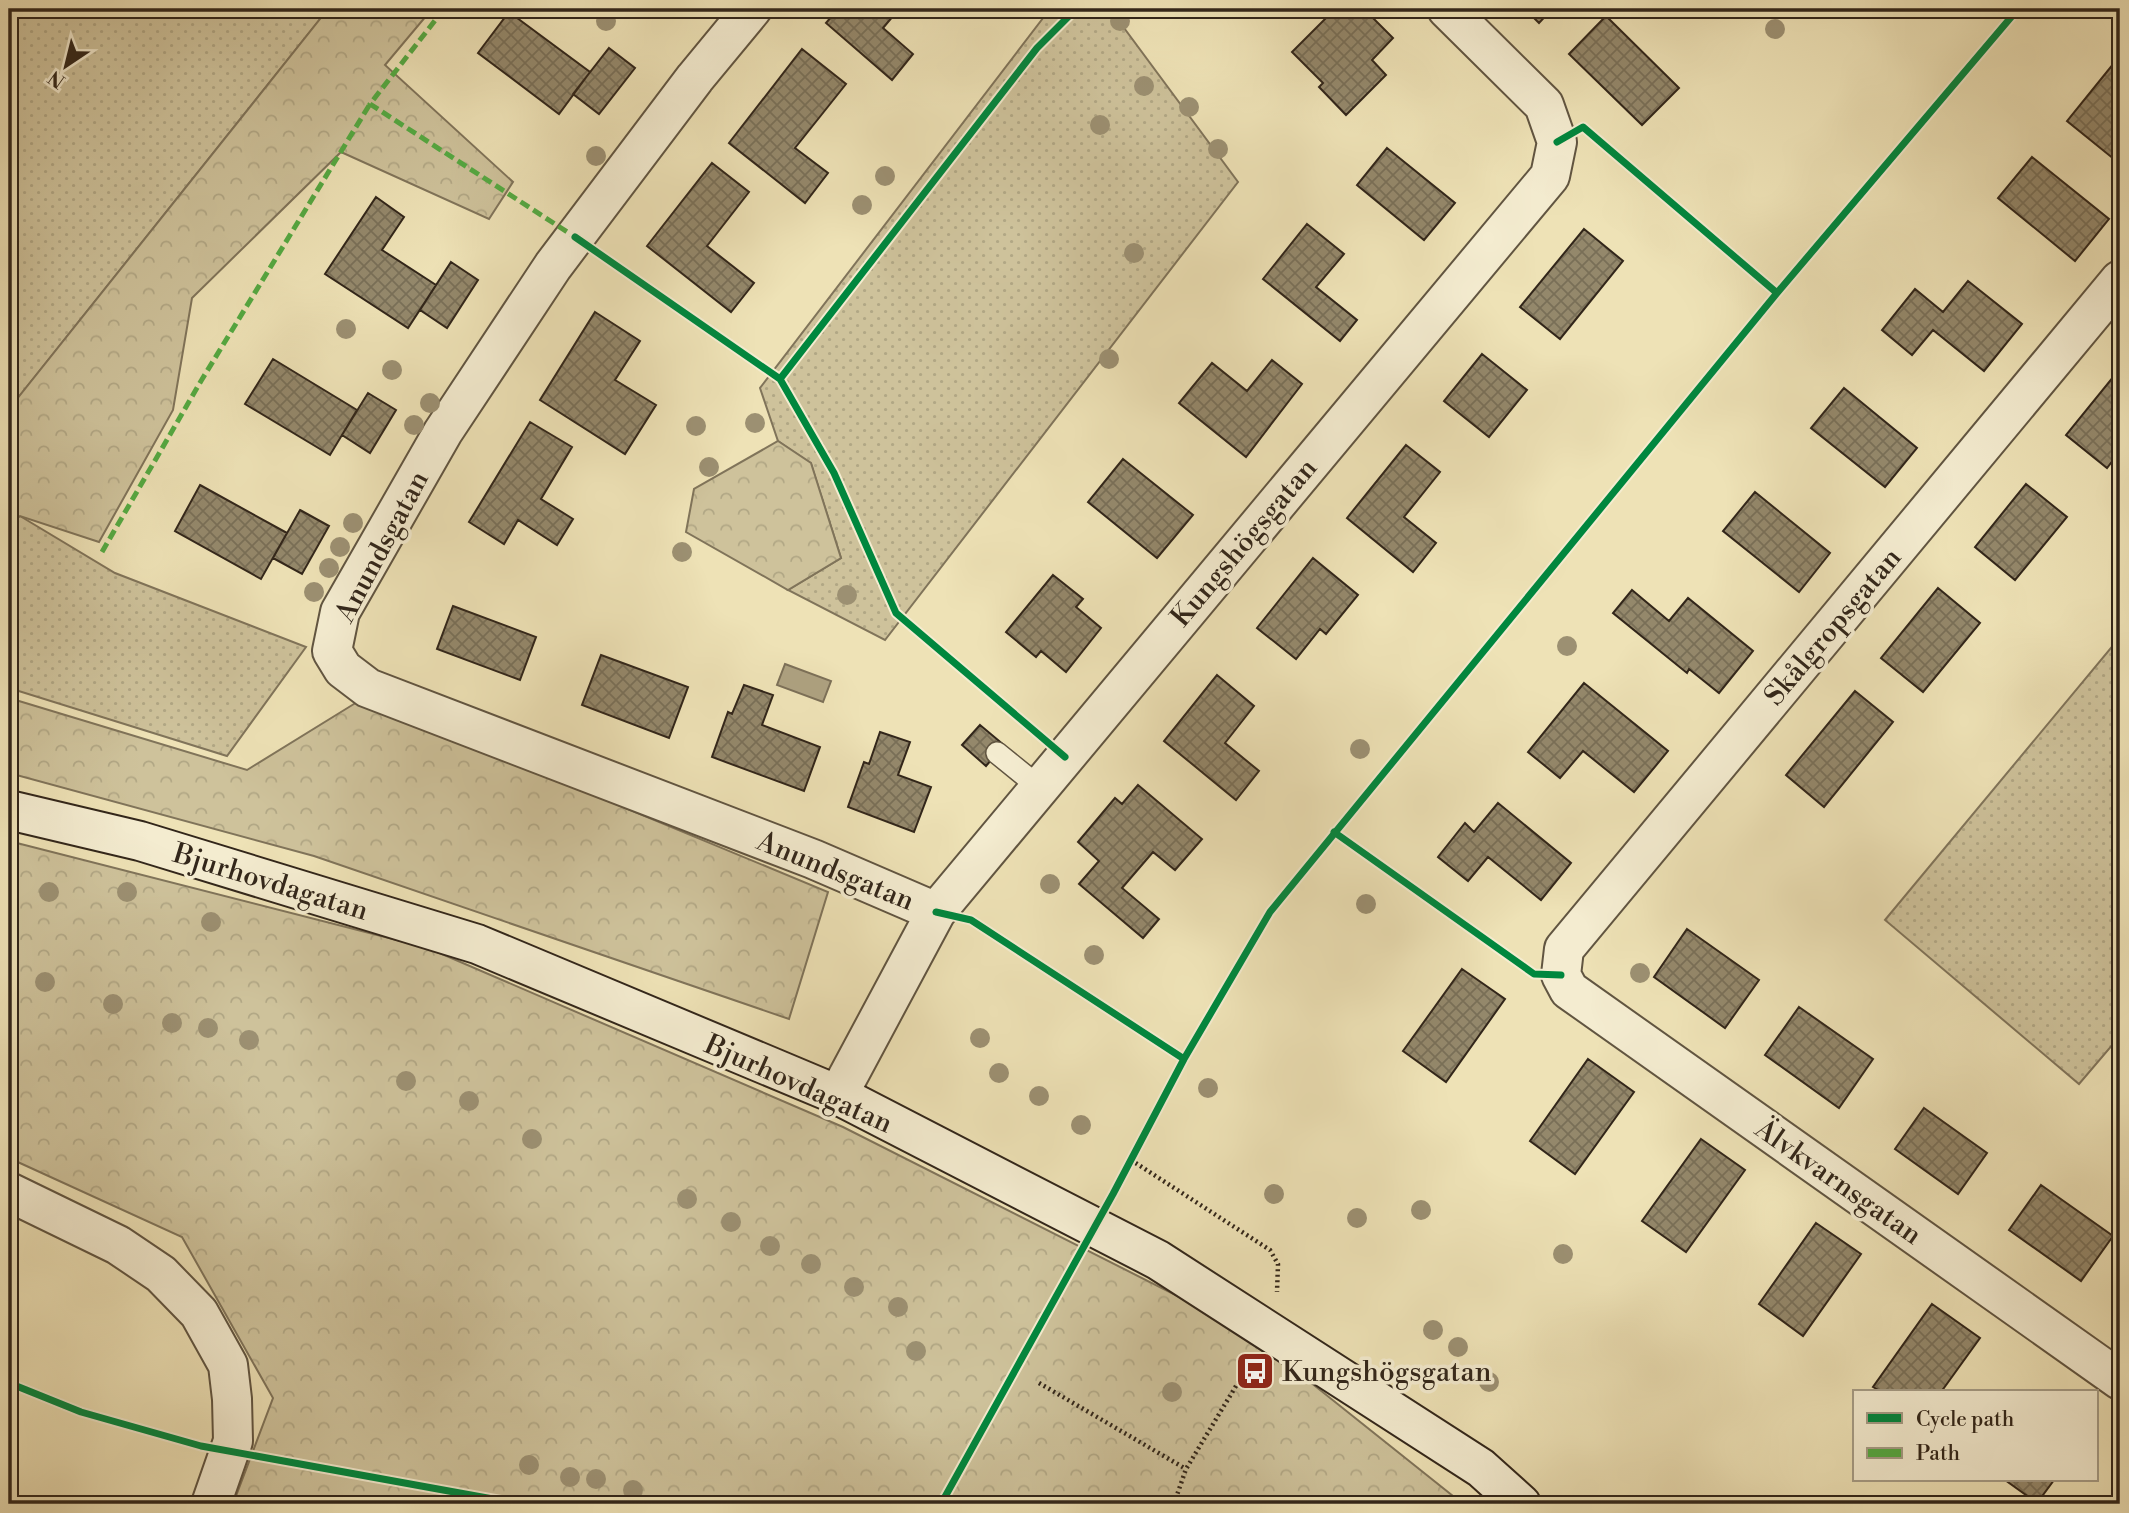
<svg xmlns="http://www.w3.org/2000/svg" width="2129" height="1513" font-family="'Libre Bodoni',serif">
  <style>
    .grass { fill: url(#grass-dots); stroke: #80745a; stroke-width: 2 }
    .forest { fill: url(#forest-crowns); stroke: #80745a; stroke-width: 2 }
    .water { fill: #aea281; stroke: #7c7058; stroke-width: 2 }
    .building { fill: url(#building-cross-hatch); stroke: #32261a; stroke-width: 2 }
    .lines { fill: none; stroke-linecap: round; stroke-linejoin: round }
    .lane-casing { stroke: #615541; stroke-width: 24 }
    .street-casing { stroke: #615541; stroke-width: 42 }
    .secondary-casing { stroke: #32261a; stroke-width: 42 }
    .path { stroke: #32261a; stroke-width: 4.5; stroke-dasharray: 2 3.5; stroke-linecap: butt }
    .lane { stroke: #f4ecd0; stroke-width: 21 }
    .street { stroke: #f4ecd0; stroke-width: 38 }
    .secondary { stroke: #f4ecd0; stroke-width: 38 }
    .quiet { stroke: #54aa42; stroke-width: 5; stroke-dasharray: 10 5; stroke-linecap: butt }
    .cycleway-casing { stroke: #f4ecd0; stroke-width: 11 }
    .cycleway { stroke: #00873e; stroke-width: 7 }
    .tree { fill: #9c9072 }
    .labels { text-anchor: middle; stroke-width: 7; stroke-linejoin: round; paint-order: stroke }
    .street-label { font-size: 28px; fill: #32261a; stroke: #f4ecd0 }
    .poi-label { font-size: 28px; fill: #32261a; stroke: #f4ecd0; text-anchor: start }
  </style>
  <defs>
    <pattern id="grass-dots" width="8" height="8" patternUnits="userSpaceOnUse" patternTransform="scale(1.75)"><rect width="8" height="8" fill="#cec29b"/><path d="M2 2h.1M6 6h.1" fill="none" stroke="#b1a785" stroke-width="1.8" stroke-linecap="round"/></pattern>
    <pattern id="forest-crowns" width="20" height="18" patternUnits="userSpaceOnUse" patternTransform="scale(1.75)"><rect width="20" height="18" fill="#cec29b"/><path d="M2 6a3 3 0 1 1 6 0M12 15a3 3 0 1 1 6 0" fill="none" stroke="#b1a785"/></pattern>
    <pattern id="building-cross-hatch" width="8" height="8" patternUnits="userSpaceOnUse" patternTransform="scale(1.75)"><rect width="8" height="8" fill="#94886b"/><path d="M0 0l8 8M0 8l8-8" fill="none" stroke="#796f57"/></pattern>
  </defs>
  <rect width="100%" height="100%" fill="#eee2b6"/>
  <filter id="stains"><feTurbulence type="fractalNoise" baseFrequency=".00286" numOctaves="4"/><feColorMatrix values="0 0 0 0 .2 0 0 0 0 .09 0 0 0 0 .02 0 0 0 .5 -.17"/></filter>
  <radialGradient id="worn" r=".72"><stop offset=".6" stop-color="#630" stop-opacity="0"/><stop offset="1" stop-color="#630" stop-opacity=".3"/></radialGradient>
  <path class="grass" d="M 9,9 L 328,9 L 9,409 Z
    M 1050,9 L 1110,9 L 1238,182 L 885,640 L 788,590 L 841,558 L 811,464 L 778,441 L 760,388 Z
    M 20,516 L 115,573 L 306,647 L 227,756 L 9,688 L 9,522 Z
    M 2120,637 L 2120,1036 L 2079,1084 L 1885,920 Z"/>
  <path class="forest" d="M 328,9 L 432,9 L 385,65 L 513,182 L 489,219 L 341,152 L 192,298 L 173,410 L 99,542 L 20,516 L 9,522 L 9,409 Z
    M 778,441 L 811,463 L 841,558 L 788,590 L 686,532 L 694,489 Z
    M 9,698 L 247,770 L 362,699 L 828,892 L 789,1019 L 314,856 L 9,773 Z
    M 9,841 L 428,948 L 843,1127 L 1223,1319 L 1300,1374 L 1463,1504 L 233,1504 L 273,1398 L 182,1237 L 9,1158 Z"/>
  <path class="water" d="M 785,664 L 831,681 L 823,702 L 777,685 Z"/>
  <path class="building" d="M 838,9 L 899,9 L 883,28 L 913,54 L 892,80 L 826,23 Z
    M 1335,9 L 1364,9 L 1393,38 L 1372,60 L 1386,75 L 1346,115 L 1319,87 L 1323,83 L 1292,52 Z
    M 1525,9 L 1552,9 L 1539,23 Z
    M 509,12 L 590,72 L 559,114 L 478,53 Z
    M 1606,16 L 1679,88 L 1642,125 L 1569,54 Z
    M 609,48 L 635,68 L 599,114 L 573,94 Z
    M 802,49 L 846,84 L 795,148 L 828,173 L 805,203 L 729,143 Z
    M 2114,63 L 2120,68 L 2120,164 L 2067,121 Z
    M 1387,148 L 1455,203 L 1424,240 L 1357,185 Z
    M 2032,157 L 2109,219 L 2075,261 L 1998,198 Z
    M 712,163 L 749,192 L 707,246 L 754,283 L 731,312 L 647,246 Z
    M 376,197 L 404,217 L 382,250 L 436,285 L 408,328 L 325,274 Z
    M 1307,224 L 1344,254 L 1316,287 L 1357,320 L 1340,341 L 1263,279 Z
    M 1584,229 L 1623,261 L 1560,339 L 1520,307 Z
    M 451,262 L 478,280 L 447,328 L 420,310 Z
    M 1968,281 L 2022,324 L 1984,371 L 1933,330 L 1912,355 L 1882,330 L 1915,289 L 1943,312 Z
    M 595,312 L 640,341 L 615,380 L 656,405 L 625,454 L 540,400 Z
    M 1482,354 L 1527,390 L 1489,437 L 1444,401 Z
    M 273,359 L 357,410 L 330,455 L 245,404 Z
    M 1272,360 L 1302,384 L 1246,457 L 1179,403 L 1212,363 L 1247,391 Z
    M 2118,371 L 2120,373 L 2120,451 L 2107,468 L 2066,435 Z
    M 1844,388 L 1917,448 L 1885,487 L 1811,428 Z
    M 368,393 L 396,410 L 370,453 L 342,435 Z
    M 530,422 L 572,447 L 541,499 L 573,519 L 557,545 L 518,520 L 504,544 L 469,522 Z
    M 1406,445 L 1440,472 L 1404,517 L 1436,543 L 1413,572 L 1347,518 Z
    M 1123,459 L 1193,515 L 1157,558 L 1088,502 Z
    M 2026,484 L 2067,517 L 2015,580 L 1975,547 Z
    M 200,485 L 287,533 L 261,579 L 175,531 Z
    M 1755,492 L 1830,553 L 1799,592 L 1723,531 Z
    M 300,510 L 329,526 L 302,574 L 273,558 Z
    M 1313,558 L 1358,595 L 1326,634 L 1320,629 L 1296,659 L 1257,628 Z
    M 1053,575 L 1083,599 L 1076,607 L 1101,628 L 1066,672 L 1041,651 L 1036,657 L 1006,632 Z
    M 1938,588 L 1980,623 L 1923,692 L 1881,658 Z
    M 1632,590 L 1669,621 L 1688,598 L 1753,651 L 1719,693 L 1689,669 L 1687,673 L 1613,613 Z
    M 453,606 L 536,637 L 520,680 L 437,649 Z
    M 601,655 L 688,687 L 669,738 L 582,705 Z
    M 1217,675 L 1254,706 L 1225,743 L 1259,771 L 1236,800 L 1164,741 Z
    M 1584,683 L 1668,751 L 1634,792 L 1583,751 L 1560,778 L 1528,752 Z
    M 744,685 L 773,695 L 762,725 L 820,747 L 804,791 L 712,757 L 728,712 L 732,714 Z
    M 1855,691 L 1893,722 L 1824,807 L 1786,775 Z
    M 980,725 L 1004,745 L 986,766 L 962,745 Z
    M 880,732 L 910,742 L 898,775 L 931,787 L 914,832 L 848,807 L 864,762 L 869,764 Z
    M 1138,785 L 1202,839 L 1175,870 L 1153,852 L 1122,888 L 1159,919 L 1143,938 L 1079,884 L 1099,861 L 1078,842 L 1115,798 L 1122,804 Z
    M 1498,803 L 1571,863 L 1541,900 L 1488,857 L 1468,881 L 1438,857 L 1465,823 L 1474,832 Z
    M 1687,929 L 1759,980 L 1725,1028 L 1654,977 Z
    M 1462,969 L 1505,999 L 1446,1082 L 1403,1051 Z
    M 1799,1007 L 1873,1059 L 1839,1108 L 1765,1055 Z
    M 1588,1059 L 1634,1092 L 1575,1174 L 1530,1141 Z
    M 1924,1108 L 1987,1153 L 1958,1194 L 1895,1149 Z
    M 1701,1139 L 1745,1170 L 1686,1252 L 1642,1221 Z
    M 2041,1185 L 2113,1236 L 2081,1281 L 2009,1230 Z
    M 1816,1223 L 1861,1254 L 1803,1336 L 1759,1304 Z
    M 1932,1304 L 1980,1338 L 1941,1392 L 1882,1392 L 1873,1387 Z
    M 2005,1480 L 2054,1480 L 2037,1503 Z"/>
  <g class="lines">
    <defs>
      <path id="lane" d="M 997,753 L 1039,787"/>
      <path id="street" d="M 752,9 L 695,78 L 553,266 L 443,432 L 340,612 L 332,651 L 343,669 L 368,688 L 813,859 L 936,912
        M 2120,280 L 1564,949 L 1561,975 L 1569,990 L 2120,1380
        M 838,1095 L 936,912 L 1550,176 L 1557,142 L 1544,105 L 1447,9
        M 9,1192 L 118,1245 L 161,1274 L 199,1313 L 228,1365 L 232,1399 L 233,1441 L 211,1504"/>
      <path id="secondary" d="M 9,810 L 140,841 L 477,944 L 838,1095 L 1158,1260 L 1481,1468 L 1521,1504"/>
    </defs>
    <use href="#lane" class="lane-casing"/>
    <use href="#street" class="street-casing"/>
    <use href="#secondary" class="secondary-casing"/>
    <path class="path" d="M 1131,1160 L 1270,1250 L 1278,1264 L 1277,1292
      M 1039,1383 L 1186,1469
      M 1180,1504 L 1177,1495 L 1186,1469 L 1248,1366"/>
    <use href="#lane" class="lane"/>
    <use href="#street" class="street"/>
    <use href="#secondary" class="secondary"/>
    <path class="quiet" d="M 444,9 L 370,104 L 575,237
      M 102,552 L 201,381 L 370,104"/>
    <defs>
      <path id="cycleway" d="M 1557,142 L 1583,127 L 1777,293
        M 575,237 L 780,379 L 834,473 L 896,613 L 1065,757
        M 780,379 L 1037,48 L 1076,9
        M 1334,832 L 1534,974 L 1561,975
        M 936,912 L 971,920 L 1184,1059
        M 9,1383 L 81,1412 L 201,1446 L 520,1504
        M 941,1504 L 1113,1194 L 1184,1059 L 1270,912 L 1777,293 L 2018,9"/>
    </defs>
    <use href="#cycleway" class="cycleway-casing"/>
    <use href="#cycleway" class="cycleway"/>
  </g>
  <g class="tree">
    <circle cx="606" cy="21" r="10"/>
    <circle cx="1120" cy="21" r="10"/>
    <circle cx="1775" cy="29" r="10"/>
    <circle cx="1144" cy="86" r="10"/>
    <circle cx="1189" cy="107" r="10"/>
    <circle cx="1100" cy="125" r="10"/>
    <circle cx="1218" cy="149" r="10"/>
    <circle cx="596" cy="156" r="10"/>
    <circle cx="885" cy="176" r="10"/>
    <circle cx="862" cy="205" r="10"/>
    <circle cx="1134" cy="253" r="10"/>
    <circle cx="346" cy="329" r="10"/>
    <circle cx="1109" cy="359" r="10"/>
    <circle cx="392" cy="370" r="10"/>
    <circle cx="430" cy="403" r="10"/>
    <circle cx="755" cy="423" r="10"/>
    <circle cx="414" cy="425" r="10"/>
    <circle cx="696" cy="426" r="10"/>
    <circle cx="709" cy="467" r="10"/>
    <circle cx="353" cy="523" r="10"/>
    <circle cx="340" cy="547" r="10"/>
    <circle cx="682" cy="552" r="10"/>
    <circle cx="329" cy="568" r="10"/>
    <circle cx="314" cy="592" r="10"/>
    <circle cx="847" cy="595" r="10"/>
    <circle cx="1567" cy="646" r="10"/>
    <circle cx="1360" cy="749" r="10"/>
    <circle cx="1050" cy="884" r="10"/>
    <circle cx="49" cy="892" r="10"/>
    <circle cx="127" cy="892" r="10"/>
    <circle cx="1366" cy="904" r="10"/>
    <circle cx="211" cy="922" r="10"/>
    <circle cx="1094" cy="955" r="10"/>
    <circle cx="1640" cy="973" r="10"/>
    <circle cx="45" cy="982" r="10"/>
    <circle cx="113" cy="1004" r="10"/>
    <circle cx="172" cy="1023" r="10"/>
    <circle cx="208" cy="1028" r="10"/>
    <circle cx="980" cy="1038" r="10"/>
    <circle cx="249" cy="1040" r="10"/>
    <circle cx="999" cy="1073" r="10"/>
    <circle cx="406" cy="1081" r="10"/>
    <circle cx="1208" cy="1088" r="10"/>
    <circle cx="1039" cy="1096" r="10"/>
    <circle cx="469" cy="1101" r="10"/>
    <circle cx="1081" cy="1125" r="10"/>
    <circle cx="532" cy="1139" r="10"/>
    <circle cx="1274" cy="1194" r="10"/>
    <circle cx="687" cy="1199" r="10"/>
    <circle cx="1421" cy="1210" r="10"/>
    <circle cx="1357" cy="1218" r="10"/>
    <circle cx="731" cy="1222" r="10"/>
    <circle cx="770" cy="1246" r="10"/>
    <circle cx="1563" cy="1254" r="10"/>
    <circle cx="811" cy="1264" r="10"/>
    <circle cx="854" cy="1287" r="10"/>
    <circle cx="898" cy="1307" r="10"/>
    <circle cx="1433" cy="1330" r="10"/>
    <circle cx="1458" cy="1347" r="10"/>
    <circle cx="916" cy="1351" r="10"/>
    <circle cx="1489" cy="1382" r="10"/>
    <circle cx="1172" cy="1392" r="10"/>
    <circle cx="529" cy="1465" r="10"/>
    <circle cx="570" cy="1477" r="10"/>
    <circle cx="596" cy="1479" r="10"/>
    <circle cx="633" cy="1490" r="10"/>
  </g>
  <defs>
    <symbol id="bus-square" viewBox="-11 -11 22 22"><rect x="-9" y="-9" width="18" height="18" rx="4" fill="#8f2418" stroke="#f4ecd0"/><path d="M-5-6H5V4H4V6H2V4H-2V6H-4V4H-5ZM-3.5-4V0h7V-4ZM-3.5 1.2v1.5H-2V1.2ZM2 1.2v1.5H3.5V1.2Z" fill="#fff"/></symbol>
  </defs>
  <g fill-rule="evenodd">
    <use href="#bus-square" x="1233" y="1349" width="44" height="44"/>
  </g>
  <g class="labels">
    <g class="street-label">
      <text transform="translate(1243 542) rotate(-50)" y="10">Kungshögsgatan</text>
      <text transform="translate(381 546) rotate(-62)" y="10">Anundsgatan</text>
      <text transform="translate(1832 626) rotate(-50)" y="10">Skålgropsgatan</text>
      <text transform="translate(836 870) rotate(22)" y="10">Anundsgatan</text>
      <text transform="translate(271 881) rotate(17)" y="10">Bjurhovdagatan</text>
      <text transform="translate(799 1083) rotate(24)" y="10">Bjurhovdagatan</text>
      <text transform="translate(1839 1181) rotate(35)" y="10">Älvkvarnsgatan</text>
    </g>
    <g class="poi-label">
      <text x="1282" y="1381">Kungshögsgatan</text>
    </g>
  </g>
  <rect width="2129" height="1513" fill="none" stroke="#eee2b6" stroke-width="35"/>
  <rect x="10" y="10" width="2108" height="1492" fill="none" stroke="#32261a" stroke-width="3.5"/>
  <rect x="18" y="18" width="2094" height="1478" fill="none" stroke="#32261a" stroke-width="2"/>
  <rect x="1853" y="1390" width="245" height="91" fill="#f4ecd0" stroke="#a69d87" stroke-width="2"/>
  <rect x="1867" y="1413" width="35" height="10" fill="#00873e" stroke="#a69d87" stroke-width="2"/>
  <text x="1916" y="1426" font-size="21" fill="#32261a">Cycle path</text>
  <rect x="1867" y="1448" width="35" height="10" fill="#54aa42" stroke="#a69d87" stroke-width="2"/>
  <text x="1916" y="1460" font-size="21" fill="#32261a">Path</text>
  <g transform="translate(66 66) rotate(215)" stroke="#f4ecd0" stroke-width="5" paint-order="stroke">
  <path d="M0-5L12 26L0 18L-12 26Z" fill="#32261a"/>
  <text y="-10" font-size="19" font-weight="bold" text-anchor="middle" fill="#32261a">N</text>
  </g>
  <rect width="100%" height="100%" filter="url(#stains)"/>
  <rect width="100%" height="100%" fill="url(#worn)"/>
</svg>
